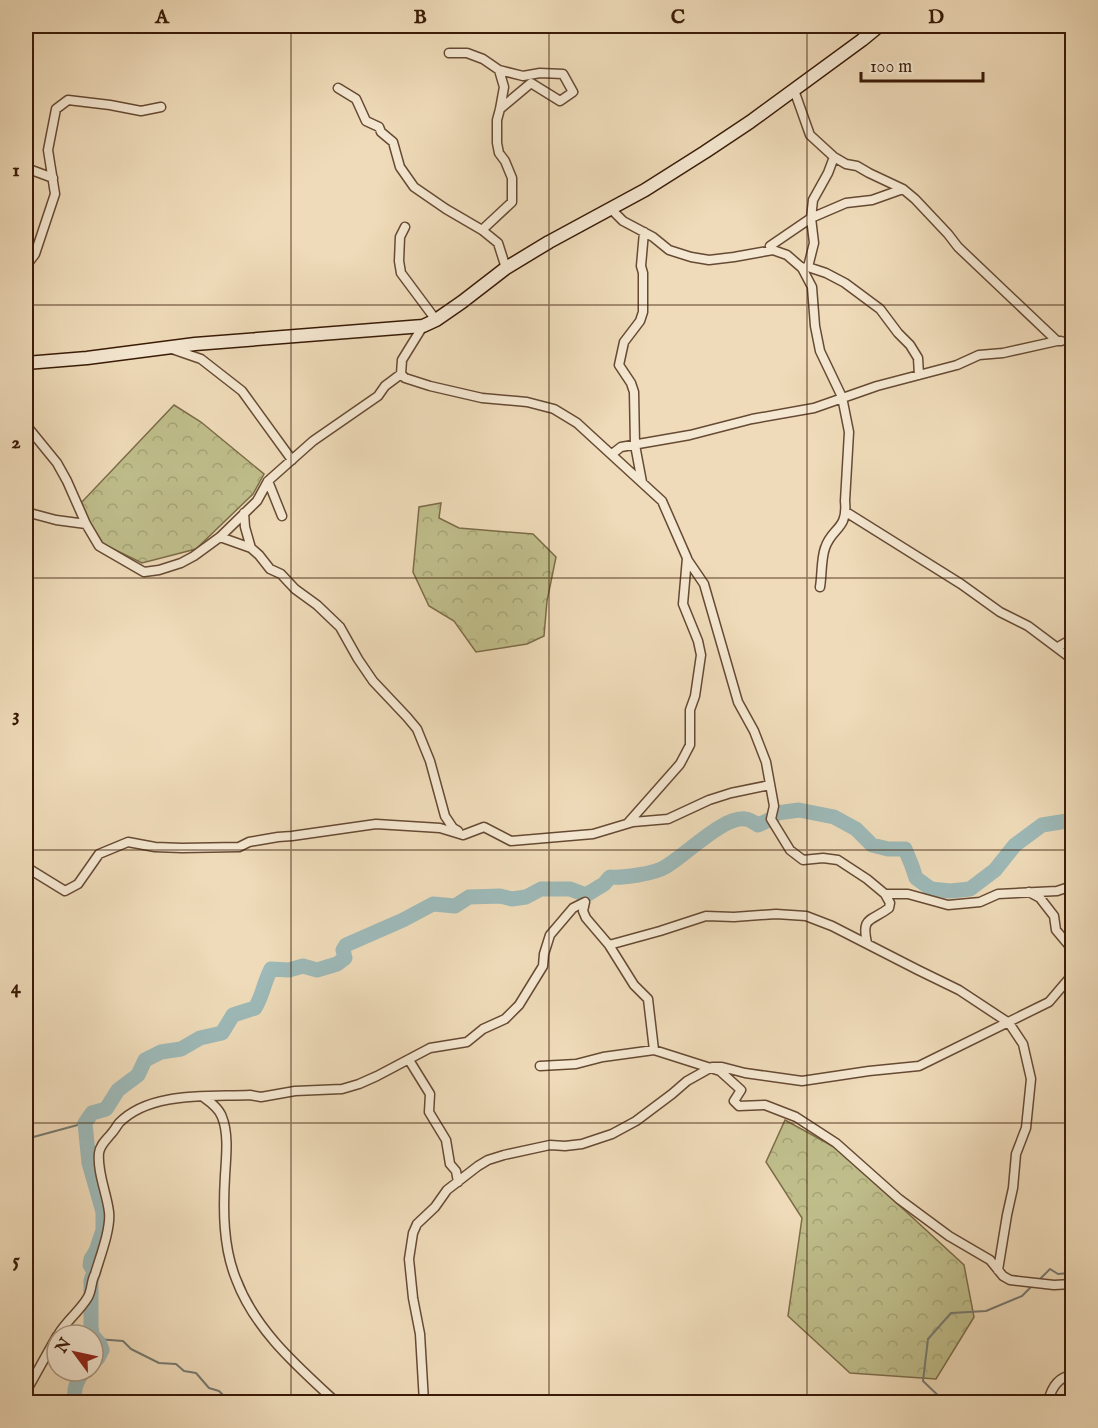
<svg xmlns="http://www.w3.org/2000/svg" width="1098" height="1428" font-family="'IM FELL English',serif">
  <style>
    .forest { fill: url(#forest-crowns); stroke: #7c6c48; stroke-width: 1.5 }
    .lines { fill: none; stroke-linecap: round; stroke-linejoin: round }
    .stream { stroke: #757971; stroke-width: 2 }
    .river { stroke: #9db9b8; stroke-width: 15 }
    .street-casing { stroke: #664a33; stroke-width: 11 }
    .secondary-casing { stroke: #391a06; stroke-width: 15 }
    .street { stroke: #f5e8d2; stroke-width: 8 }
    .secondary { stroke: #f5e8d2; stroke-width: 12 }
    .grid { fill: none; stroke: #391a06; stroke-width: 1.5; stroke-opacity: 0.55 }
    .neatline { fill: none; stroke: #391a06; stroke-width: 2 }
    .grid-label { font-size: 20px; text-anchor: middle; font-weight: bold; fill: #391a06 }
  </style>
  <defs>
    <pattern id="forest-crowns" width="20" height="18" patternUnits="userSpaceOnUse" patternTransform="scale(1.5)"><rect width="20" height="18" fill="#bfbe8b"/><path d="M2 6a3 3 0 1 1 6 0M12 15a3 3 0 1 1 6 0" fill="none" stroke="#a5a376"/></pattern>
  </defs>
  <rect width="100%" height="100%" fill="#efdbb9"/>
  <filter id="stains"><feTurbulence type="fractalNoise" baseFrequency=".00333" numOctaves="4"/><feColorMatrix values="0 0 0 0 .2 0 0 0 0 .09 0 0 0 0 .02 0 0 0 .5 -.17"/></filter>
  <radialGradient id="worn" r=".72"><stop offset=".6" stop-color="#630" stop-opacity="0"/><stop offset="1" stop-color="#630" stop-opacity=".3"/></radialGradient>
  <path class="forest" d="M 174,405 L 201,422 L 264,474 L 253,494 L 196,549 L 142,563 L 103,544 L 79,505 Z
    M 441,503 L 439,518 L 459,528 L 533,534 L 556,557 L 547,601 L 544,636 L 527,644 L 476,652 L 454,621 L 429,606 L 413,572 L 419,507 Z
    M 785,1120 L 838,1149 L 964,1265 L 974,1317 L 936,1379 L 850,1373 L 788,1316 L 802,1218 L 766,1162 Z"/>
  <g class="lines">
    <path class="stream" d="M 26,38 L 41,28 L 49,26
      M 26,1139 L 85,1123
      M 1040,1279 L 1050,1269 L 1058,1274 L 1069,1273 L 1072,1267
      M 96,1339 L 123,1341 L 131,1349 L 159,1363 L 176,1364 L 184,1371 L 196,1373 L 209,1388 L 219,1391 L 230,1402
      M 945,1402 L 923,1381 L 928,1339 L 951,1313 L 986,1311 L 1022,1296 L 1033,1285"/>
    <path class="river" d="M 92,1335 L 91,1326 L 91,1281 L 94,1271 L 90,1265 L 91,1259 L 96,1251 L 103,1230 L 103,1212 L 89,1163 L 85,1123 L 92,1113 L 106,1109 L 118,1090 L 138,1075 L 145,1060 L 161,1052 L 181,1049 L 200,1038 L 222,1033 L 233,1015 L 255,1008 C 263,995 264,982 271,969 L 289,970 L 303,966 L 317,970 L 337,964 L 345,958 L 343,950 L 346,945 L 403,920 L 433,904 L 455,906 L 469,897 L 500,896 L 512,899 L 526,897 L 541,889 L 570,889 L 586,895 L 604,884 L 610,877 C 622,878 654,874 665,867 C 685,856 723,816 745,819 C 749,819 755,823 758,825 L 771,819 L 777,813 L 799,810 L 834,817 L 856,829 L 872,845 L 888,849 L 905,849 L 912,866 L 916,878 L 931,889 L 950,891 L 970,889 L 995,870 L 1015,845 L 1042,825 L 1067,821 L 1072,818
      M 93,1336 L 100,1344 L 102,1350 L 98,1358 L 93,1362
      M 75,1402 C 73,1390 76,1381 84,1371"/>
    <defs>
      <path id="street" d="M 449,53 L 467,53 L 483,59 L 499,70 L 504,87 L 500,109 L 497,120 L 497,143 L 499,153 L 505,161 L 512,178 L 512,202 L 482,230
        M 499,70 L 523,76 L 540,73 L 563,74 L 573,92 L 560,101 L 531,83 L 500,109
        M 338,88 L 356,99 L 366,121 L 379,127 L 381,132 L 393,142 L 400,167 L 414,187 L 446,209 L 482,230 L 498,243 L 506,268
        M 794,90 L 810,135 L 834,157 L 846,164 L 857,166 L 869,173 L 903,189 L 915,199 L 948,234 L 958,247 L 1057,341 L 1061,341
        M 834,157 L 828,173 L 813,200 L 811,218 L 846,203 L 872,200 L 903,189
        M 26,168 L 53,178
        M 610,208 L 623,221 L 653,237 L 669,250 L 691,257 L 709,260 L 734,257 L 773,250 L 787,255 L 802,268 L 812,287 L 815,326 L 820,351 L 842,397 L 849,432 L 845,501 C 848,530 832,527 825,548 C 821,559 822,576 820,587
        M 405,227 L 400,237 L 399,261 L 401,273 L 436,320
        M 770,246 L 811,218 L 814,243 L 808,267
        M 26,266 L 35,254 L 55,194 L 48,150 L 56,109 L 68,100 L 110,105 L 141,111 L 161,107
        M 802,268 L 808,267 L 826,273 L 845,283 L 880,309 L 898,333 L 910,345 L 918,358 L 919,375
        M 423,326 L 402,360 L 401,374 L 405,378 L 430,386 L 482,398 L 527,402 L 554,409 L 577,423 L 662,501 L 687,558 L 683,604 L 698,641 L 701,655 L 695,696 L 690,710 L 690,745 L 680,764 L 628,823
        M 172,349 L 201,359 L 242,391 L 292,460
        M 26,425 L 57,463 L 67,481 L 86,524 L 99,546 L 144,572 L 159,570 L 181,563 L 194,556 L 220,537 L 257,501 L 268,481 L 313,441 L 378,396 L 385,386 L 401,374
        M 612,454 L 621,447 L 690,435 L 752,419 L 814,408 L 877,386 L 957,365 L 979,355 L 1003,353 L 1057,341
        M 268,481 L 282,516
        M 642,482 L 635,445 L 634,392 L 631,383 L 619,365 L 624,342 L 640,321 L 643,312 L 643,273 L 641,266 L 644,232
        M 26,512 L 56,520 L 86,524
        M 846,512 L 961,584 L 1000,612 L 1028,626 L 1072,659
        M 244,513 L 245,527 L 251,548 L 259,555 L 270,569 L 281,574 L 295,589 L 317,605 L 340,627 L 358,659 L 373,681 L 407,717 L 417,729 L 430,761 L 445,816 L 453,828 L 458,831
        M 220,537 L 251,548
        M 687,559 L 704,584 L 738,702 L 754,731 L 766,762 L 774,806 L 771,819 L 790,850 L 803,860 L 823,858 L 838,860 L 867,879 L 885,894 L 908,894 L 948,905 L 980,902 L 998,894 L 1057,891 L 1072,886
        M 1058,647 L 1072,639
        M 26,867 L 65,891 L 78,884 L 99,854 L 128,842 L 155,847 L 182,848 L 239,847 L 249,842 L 278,837 L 292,836 L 376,824 L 440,828 L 463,835 L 484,827 L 511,841 L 593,834 L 633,822 L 668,819 L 709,800 L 731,793 L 770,785
        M 1029,892 L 1040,898 L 1054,916 L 1056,930 L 1072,949
        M 867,943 C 861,916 871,922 889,908 L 890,903 L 885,894
        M 609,945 L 660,931 L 706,916 L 734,917 L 776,914 L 806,916 L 832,926 L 918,970 L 959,990 L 1009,1023 L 1023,1044 L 1031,1079 L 1026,1128 L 1016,1154 L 1013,1188 L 1007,1215 L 998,1270
        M 409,1060 L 430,1094 L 429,1112 L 446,1140 L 450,1164 L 456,1171 L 458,1182
        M 540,1066 L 576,1064 L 603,1057 L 654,1050 L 720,1071 L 741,1090 L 734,1101 L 739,1106 L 765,1105 L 796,1117 L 836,1143 L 899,1199 L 949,1236 L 990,1260 L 1003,1276 L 1010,1280 L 1054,1285 L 1072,1284
        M 203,1097 C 210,1102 219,1108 222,1117 C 229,1134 226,1158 225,1176 C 223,1210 223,1247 236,1279 C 255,1330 297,1366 336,1402
        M 58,1335 C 66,1321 80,1311 88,1297 C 92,1290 91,1281 95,1274 C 100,1257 111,1229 109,1212 C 107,1194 97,1172 99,1153 C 100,1145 106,1140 111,1134 C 114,1131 116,1127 119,1123 C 150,1091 209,1097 250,1095 L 261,1097 L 295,1091 L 342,1089 L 359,1084 L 377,1076 L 430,1048 L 467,1042 L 483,1029 L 505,1019 L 519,1005 L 543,966 L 544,954 L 550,935 L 573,908 L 585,902 L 583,911 L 586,918 L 609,945 L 634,985 L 648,999 L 654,1050
        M 26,1390 L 28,1388 L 57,1336
        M 424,1402 L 420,1334 L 413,1298 L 409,1259 L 413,1233 L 417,1224 L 435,1207 L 447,1190 L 478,1166 L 488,1160 L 504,1155 L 550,1145 L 565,1146 L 582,1144 L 612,1134 L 636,1121 L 672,1094 L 687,1081 L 712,1067 L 722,1067 L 745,1073 L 802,1081 L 869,1071 L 919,1066 L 1049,1002 L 1072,975
        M 1048,1402 C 1051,1389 1058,1377 1072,1375"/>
      <path id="secondary" d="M 26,363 L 87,358 L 195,344 L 423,326 L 436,320 L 462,302 L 506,268 L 549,242 L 645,190 L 705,152 L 750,122 L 862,40 L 879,26"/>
    </defs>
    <use href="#street" class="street-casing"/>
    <use href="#secondary" class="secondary-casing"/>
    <use href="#street" class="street"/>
    <use href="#secondary" class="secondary"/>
  </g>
  <path class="grid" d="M 291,26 L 291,1402M 549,26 L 549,1402M 807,26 L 807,1402M 26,305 L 1072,305M 26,578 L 1072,578M 26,850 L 1072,850M 26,1123 L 1072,1123"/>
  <rect width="1098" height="1428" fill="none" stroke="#efdbb9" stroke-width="66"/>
  <g transform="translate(75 1353) rotate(303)"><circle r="28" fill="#f5e8d2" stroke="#aa9680" stroke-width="1.5"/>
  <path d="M0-4.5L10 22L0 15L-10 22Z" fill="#8f2418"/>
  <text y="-9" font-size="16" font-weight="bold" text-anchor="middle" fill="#391a06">N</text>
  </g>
  <path d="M861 72v9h122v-9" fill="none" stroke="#391a06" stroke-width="3"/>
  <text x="870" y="72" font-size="18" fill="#391a06" stroke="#f5e8d2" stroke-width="4.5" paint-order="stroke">100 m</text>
  <rect x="33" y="33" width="1032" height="1362" class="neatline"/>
  <g class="grid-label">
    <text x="162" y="23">A</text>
    <text x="420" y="23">B</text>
    <text x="678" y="23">C</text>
    <text x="936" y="23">D</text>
    <text x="16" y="176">1</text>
    <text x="16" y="448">2</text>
    <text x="16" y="721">3</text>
    <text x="16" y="993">4</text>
    <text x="16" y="1266">5</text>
  </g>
  <rect width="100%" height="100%" filter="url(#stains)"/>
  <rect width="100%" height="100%" fill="url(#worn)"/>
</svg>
